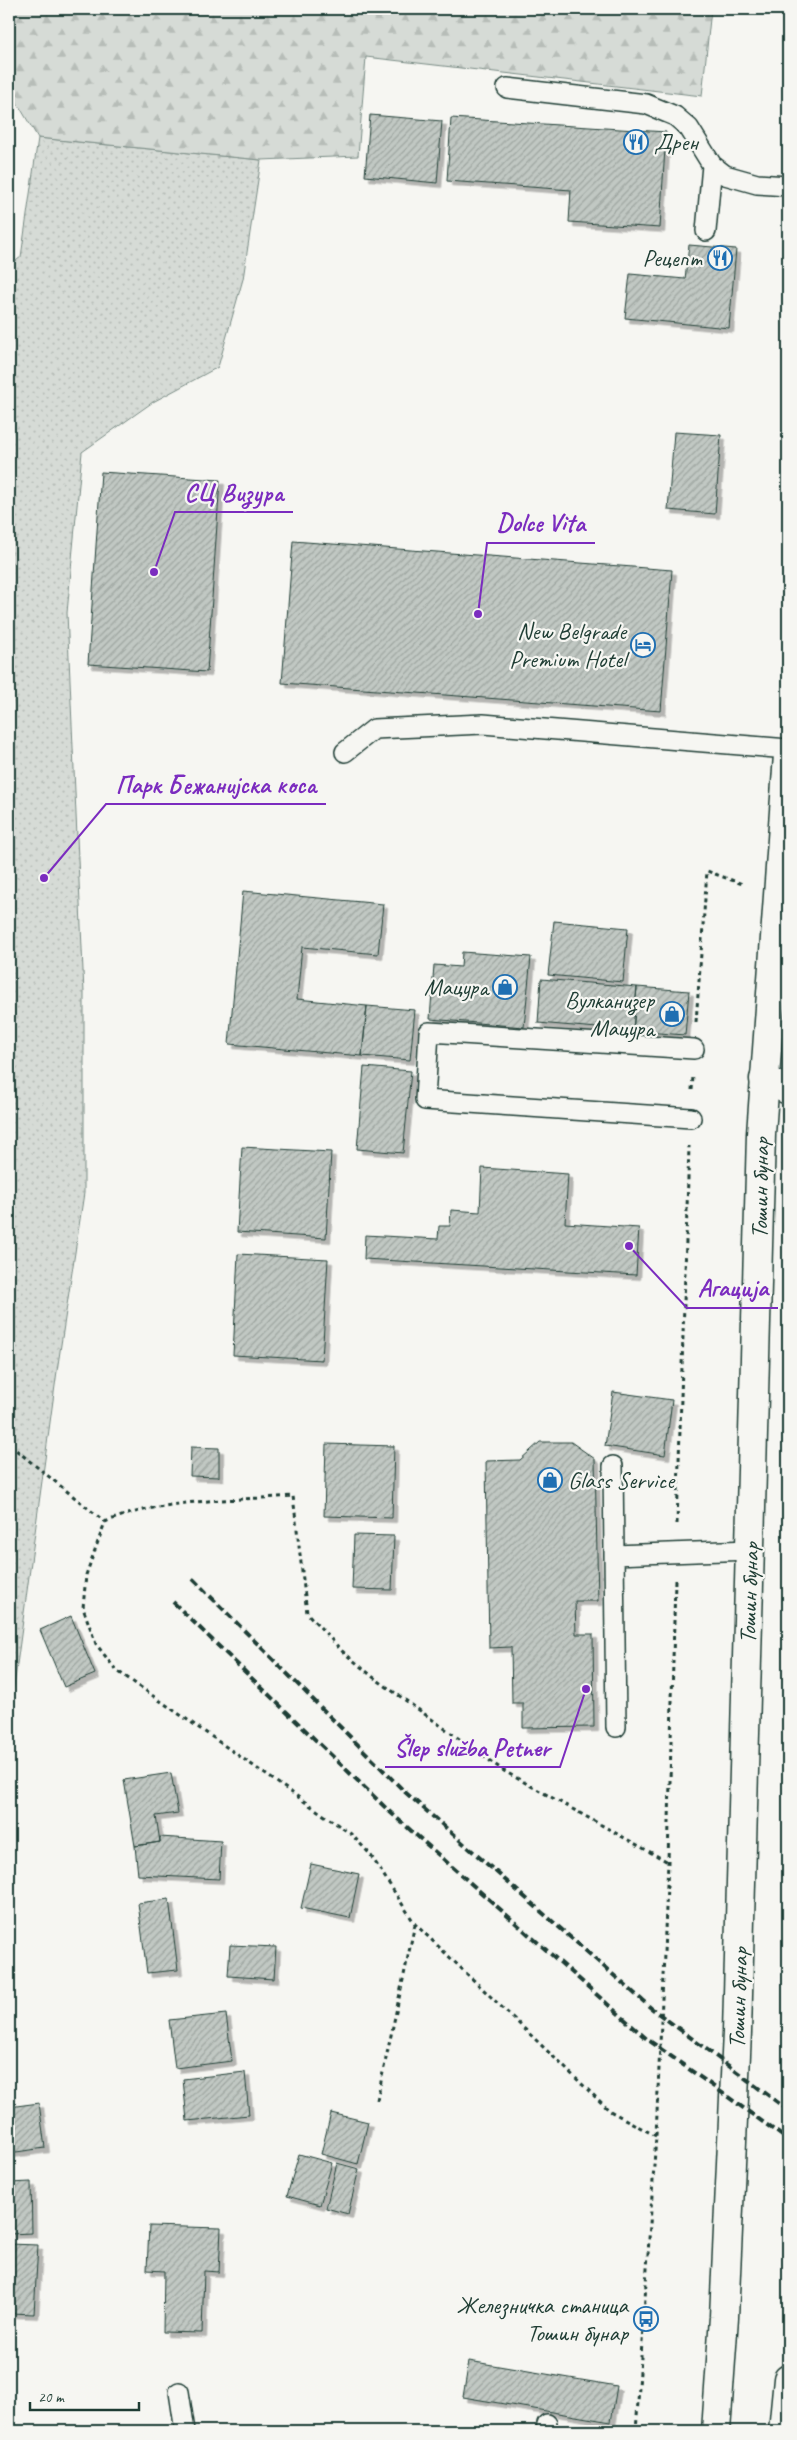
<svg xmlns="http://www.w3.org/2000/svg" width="797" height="2440" font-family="Caveat,sans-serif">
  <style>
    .green { fill: url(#green-dots); stroke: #7a8c85 }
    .forest { fill: url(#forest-firs); stroke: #7a8c85 }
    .building { fill: url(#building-hatch); stroke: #1f3d34; filter: url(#shadow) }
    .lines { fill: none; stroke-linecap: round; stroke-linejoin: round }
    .service-casing { stroke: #1f3d34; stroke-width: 22 }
    .tertiary-casing { stroke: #1f3d34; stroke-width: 31 }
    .secondary-casing { stroke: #1f3d34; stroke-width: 31 }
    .path { stroke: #1f3d34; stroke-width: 3; stroke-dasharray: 4 4; stroke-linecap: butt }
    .service { stroke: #f6f6f2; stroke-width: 19 }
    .tertiary { stroke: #f6f6f2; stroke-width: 28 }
    .secondary { stroke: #f6f6f2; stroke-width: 28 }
    .rail { stroke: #1f3d34; stroke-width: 4; stroke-dasharray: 8 4; stroke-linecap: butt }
    .labels { text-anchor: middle; stroke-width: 4.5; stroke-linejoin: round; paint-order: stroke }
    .poi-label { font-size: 24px; fill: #1f3d34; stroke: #f6f6f2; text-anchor: end }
    .street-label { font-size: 24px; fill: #1f3d34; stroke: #f6f6f2 }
    .leader { fill: none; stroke: #7b2cbf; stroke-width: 2 }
    .callout-dot { fill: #7b2cbf; stroke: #f6f6f2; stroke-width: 2 }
    .callout-label { font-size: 25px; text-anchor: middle; font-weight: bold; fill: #7b2cbf; stroke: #f6f6f2; stroke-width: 4.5; stroke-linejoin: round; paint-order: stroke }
  </style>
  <defs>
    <pattern id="green-dots" width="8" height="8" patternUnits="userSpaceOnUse" patternTransform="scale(1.25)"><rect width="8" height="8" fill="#d6dbd6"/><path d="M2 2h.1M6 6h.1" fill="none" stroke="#b7bdb8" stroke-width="1.8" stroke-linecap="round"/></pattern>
    <pattern id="forest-firs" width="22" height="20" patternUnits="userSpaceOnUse" patternTransform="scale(1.25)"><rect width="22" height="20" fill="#d6dbd6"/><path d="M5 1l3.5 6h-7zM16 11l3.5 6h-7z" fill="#b7bdb8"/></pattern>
    <pattern id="building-hatch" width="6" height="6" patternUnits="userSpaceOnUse" patternTransform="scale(1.25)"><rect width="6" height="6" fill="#c1c8c3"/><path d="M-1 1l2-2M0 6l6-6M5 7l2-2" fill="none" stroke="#9ca49f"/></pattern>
    <filter id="shadow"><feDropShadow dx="4.5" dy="4.5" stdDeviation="0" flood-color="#0004"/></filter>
  </defs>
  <rect width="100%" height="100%" fill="#f6f6f2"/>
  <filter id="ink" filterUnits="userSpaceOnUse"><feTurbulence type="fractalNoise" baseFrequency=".02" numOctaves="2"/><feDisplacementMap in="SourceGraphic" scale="10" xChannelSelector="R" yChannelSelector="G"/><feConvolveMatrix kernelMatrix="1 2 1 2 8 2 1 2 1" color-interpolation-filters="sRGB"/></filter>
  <g filter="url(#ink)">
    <path class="green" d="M 38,138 L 261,160 L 243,279 L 218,367 L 153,402 L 82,452 L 67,613 L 84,993 L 84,1193 L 57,1371 L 9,1723 L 9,266 L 21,257 Z"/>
    <path class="forest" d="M 9,9 L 711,9 L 702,96 L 366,57 L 358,156 L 261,160 L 38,138 L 12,94 L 9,93 Z"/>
    <path class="building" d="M 370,115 L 442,121 L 437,183 L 365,176 Z
      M 451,118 L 666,132 L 660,228 L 569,222 L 571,190 L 447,181 Z
      M 689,245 L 736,249 L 729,328 L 625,318 L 630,274 L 685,279 Z
      M 674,432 L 721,435 L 715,514 L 668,510 Z
      M 101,472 L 220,480 L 207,672 L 88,664 Z
      M 293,541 L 672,570 L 661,711 L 282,683 Z
      M 243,891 L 383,904 L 378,954 L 302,947 L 297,999 L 367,1006 L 362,1056 L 229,1044 Z
      M 554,921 L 628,928 L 623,982 L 548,975 Z
      M 462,952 L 531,957 L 524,1027 L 430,1019 L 434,965 L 461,967 Z
      M 541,979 L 637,987 L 633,1031 L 538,1023 Z
      M 637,987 L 689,991 L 685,1035 L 633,1031 Z
      M 367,1006 L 415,1010 L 410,1060 L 362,1056 Z
      M 364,1067 L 411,1071 L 403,1153 L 357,1149 Z
      M 242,1147 L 331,1152 L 326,1238 L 237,1232 Z
      M 482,1168 L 568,1174 L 565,1223 L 639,1228 L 636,1275 L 364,1259 L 365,1235 L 438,1239 L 439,1226 L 450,1226 L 451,1210 L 480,1212 Z
      M 238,1254 L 328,1259 L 322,1360 L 233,1355 Z
      M 613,1392 L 672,1400 L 665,1455 L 605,1446 Z
      M 540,1442 L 571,1442 L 595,1459 L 598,1601 L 575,1601 L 576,1634 L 593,1634 L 594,1727 L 523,1728 L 523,1703 L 512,1703 L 511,1647 L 489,1648 L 486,1461 L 520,1460 Z
      M 326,1444 L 394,1446 L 392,1518 L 324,1516 Z
      M 191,1447 L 219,1448 L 219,1477 L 190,1476 Z
      M 354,1535 L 394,1536 L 392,1590 L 352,1589 Z
      M 71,1616 L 95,1674 L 64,1687 L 40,1630 Z
      M 171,1773 L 178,1813 L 156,1816 L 160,1842 L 135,1846 L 124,1780 Z
      M 160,1837 L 221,1841 L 219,1879 L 138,1875 L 135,1846 L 160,1842 Z
      M 311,1864 L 359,1874 L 350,1918 L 301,1908 Z
      M 169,1899 L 178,1970 L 147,1973 L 138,1903 Z
      M 230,1945 L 276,1947 L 274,1979 L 228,1976 Z
      M 226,2014 L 232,2061 L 175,2068 L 169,2020 Z
      M 245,2072 L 249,2115 L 187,2121 L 183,2079 Z
      M 39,2103 L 45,2148 L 9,2153 L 9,2107 Z
      M 331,2113 L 368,2122 L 358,2164 L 321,2154 Z
      M 299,2154 L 332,2163 L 320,2205 L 287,2196 Z
      M 337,2163 L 359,2169 L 348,2214 L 326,2208 Z
      M 31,2182 L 32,2233 L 9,2234 L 9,2183 Z
      M 149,2226 L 221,2228 L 219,2272 L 204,2271 L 202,2333 L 163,2332 L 164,2271 L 147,2270 Z
      M 9,2244 L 38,2245 L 34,2314 L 9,2313 Z
      M 469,2361 L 617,2386 L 611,2422 L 463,2397 Z"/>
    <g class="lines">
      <defs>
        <path id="service" d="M 507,88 L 646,104 L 675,116 L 689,128 L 712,165 L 725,175 L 757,184 L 788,186
          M 706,231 L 712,165
          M 345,752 L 374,729 L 483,724 L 788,749
          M 691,1118 L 425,1100 L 429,1032 L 694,1049
          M 613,1466 L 616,1727
          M 614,1555 L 750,1550
          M 179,2392 L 185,2431
          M 546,2431 L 547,2424"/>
        <path id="tertiary" d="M 764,1079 L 788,1090"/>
        <path id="secondary" d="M 716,2431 L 724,2317 L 737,2032 L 761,1134 L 788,755
          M 783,2431 L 788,2379"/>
      </defs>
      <use href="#service" class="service-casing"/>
      <use href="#tertiary" class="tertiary-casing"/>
      <use href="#secondary" class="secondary-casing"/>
      <path class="path" d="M 696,1022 L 707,871 L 745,885
        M 692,1090 L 693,1076
        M 9,1447 L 16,1450 L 105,1522
        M 677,1524 L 689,1146
        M 377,2100 L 415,1924
        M 656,2136 L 610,2111 L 415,1924 L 370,1854 L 351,1834 L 116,1670 L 96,1644 L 83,1608 L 86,1575 L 105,1522 C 164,1498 230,1501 293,1496 L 307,1613 L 342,1651 L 373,1677 L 504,1771 L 668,1862
        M 636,2431 L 656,2136 L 668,1862 L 675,1580"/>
      <use href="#service" class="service"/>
      <use href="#tertiary" class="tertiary"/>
      <use href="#secondary" class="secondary"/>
      <path class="rail" d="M 193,1579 L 405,1792 L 651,2008 L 788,2110
        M 173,1602 L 390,1812 L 647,2039 L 788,2140"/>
    </g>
  </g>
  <defs>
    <symbol id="restaurant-ring" viewBox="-11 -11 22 22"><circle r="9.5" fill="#f6f6f2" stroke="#1f6fb2" stroke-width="1.5"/><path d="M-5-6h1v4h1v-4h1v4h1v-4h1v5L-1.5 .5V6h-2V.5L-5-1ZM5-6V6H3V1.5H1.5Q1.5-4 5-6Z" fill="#1f6fb2"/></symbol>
    <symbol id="hotel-ring" viewBox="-11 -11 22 22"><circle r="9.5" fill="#f6f6f2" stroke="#1f6fb2" stroke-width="1.5"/><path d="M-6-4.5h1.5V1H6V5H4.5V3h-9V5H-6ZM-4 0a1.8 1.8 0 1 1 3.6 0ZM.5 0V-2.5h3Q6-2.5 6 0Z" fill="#1f6fb2"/></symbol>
    <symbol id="shop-ring" viewBox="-11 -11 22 22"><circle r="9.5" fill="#f6f6f2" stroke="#1f6fb2" stroke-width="1.5"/><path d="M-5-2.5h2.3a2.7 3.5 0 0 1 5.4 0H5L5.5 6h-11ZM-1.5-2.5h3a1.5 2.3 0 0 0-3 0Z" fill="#1f6fb2"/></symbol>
    <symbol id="bus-ring" viewBox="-11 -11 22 22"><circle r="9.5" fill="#f6f6f2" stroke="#1f6fb2" stroke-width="1.5"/><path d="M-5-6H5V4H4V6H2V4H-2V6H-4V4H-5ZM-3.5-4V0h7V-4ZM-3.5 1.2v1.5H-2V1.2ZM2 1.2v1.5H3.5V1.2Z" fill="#1f6fb2"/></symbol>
  </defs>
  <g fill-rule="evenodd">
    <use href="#restaurant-ring" x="622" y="128" width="28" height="28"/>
    <use href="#restaurant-ring" x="706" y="244" width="28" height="28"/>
    <use href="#hotel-ring" x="629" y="631" width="28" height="28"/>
    <use href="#shop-ring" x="491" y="973" width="28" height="28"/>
    <use href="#shop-ring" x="658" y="1000" width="28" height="28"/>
    <use href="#shop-ring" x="536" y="1466" width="28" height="28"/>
    <use href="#bus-ring" x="632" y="2305" width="28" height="28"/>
  </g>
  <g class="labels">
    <g class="poi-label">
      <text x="654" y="150" text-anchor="start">Дрен</text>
      <text x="702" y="266">Рецепт</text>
      <text x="626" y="639">New Belgrade<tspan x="626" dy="28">Premium Hotel</tspan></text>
      <text x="488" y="995">Мацура</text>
      <text x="654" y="1008">Вулканизер<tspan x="654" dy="28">Мацура</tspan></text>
      <text x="568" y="1488" text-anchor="start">Glass Service</text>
      <text x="628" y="2313">Железничка станица<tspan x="628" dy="28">Тошин бунар</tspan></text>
    </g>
    <g class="street-label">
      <text transform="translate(760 1188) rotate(-89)" y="8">Тошин бунар</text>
      <text transform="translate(749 1593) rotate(-88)" y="8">Тошин бунар</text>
      <text transform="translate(738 1998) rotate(-88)" y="8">Тошин бунар</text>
    </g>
  </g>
  <path class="leader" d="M154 572L175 512H293M478 614L487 543H595M44 878L106 804H326M629 1246L687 1308H778M586 1689L560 1767H385"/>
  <g class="callout-dot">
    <circle cx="154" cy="572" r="5"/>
    <circle cx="478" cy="614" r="5"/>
    <circle cx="44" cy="878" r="5"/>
    <circle cx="629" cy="1246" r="5"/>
    <circle cx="586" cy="1689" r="5"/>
  </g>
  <g class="callout-label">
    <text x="234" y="501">СЦ Визура</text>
    <text x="541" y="531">Dolce Vita</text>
    <text x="216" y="793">Парк Бежанијска коса</text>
    <text x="733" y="1296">Агација</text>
    <text x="472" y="1756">Šlep služba Petner</text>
  </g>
  <rect width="797" height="2440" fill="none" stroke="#f6f6f2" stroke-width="30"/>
  <rect x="15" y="15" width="767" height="2410" fill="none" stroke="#1f3d34" stroke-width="2" filter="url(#ink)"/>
  <path d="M30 2402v8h109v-8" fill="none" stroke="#1f3d34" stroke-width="2.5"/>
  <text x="38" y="2402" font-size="15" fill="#1f3d34" stroke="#f6f6f2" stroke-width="4" paint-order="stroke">20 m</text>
</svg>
